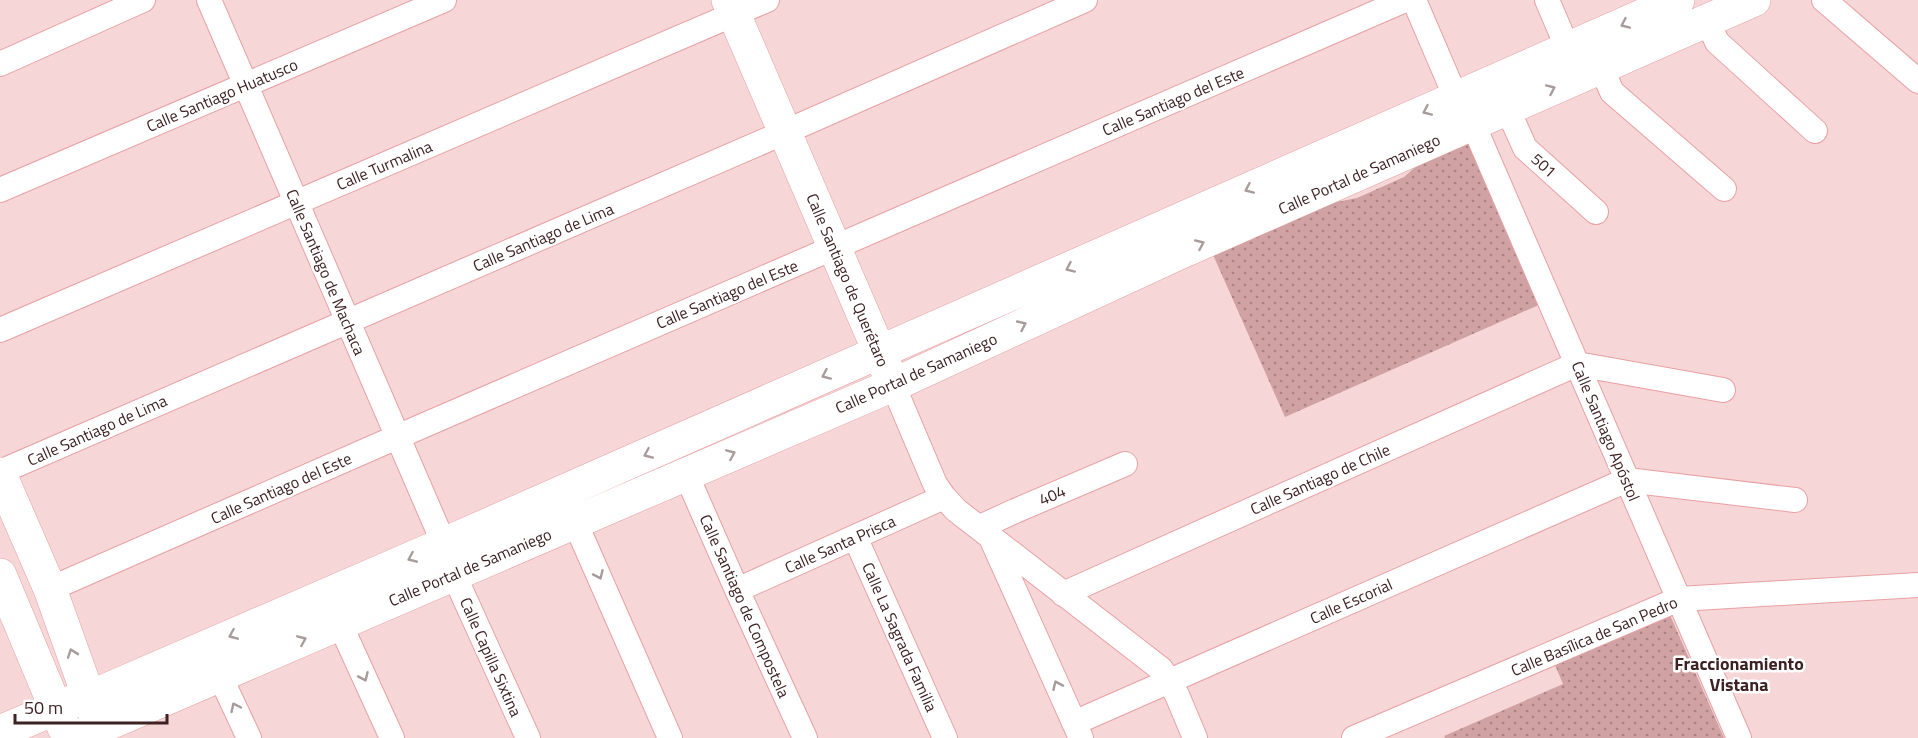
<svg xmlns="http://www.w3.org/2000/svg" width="1918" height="738" font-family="'Titillium Web',sans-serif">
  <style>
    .park { fill: url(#park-dots) }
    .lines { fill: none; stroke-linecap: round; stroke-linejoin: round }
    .street-casing { stroke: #e9a0a3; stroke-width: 26 }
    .secondary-casing { stroke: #e9a0a3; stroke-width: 34 }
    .street { stroke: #fff; stroke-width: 24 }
    .secondary { stroke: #fff; stroke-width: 33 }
    .oneway { stroke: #a89b9c }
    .labels { text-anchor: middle; stroke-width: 5; stroke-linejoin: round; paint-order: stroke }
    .street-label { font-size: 16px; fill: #3d2123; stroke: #fff }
    .neighbourhood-label { font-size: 18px; font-weight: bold; fill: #3d2123; stroke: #fff }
  </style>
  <defs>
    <pattern id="park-dots" width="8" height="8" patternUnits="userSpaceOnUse" patternTransform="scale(1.5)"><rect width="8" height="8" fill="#d0a2a3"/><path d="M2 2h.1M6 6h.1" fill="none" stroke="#aa8484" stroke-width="1.8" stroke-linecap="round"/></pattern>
  </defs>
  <rect width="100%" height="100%" fill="#f6d6d7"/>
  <path class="park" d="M 1466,138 L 1541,304 L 1285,417 L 1210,248 L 1306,208 L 1357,198 L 1404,177 L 1430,154 Z
    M 1670,615 L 1724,738 L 1445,738 L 1444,736 L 1563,684 L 1555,665 Z"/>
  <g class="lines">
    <defs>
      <path id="street" d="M 209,0 L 444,544
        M 1414,0 L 1456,98
        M 1547,0 L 1568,49
        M 1824,0 L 1918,81
        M 1707,20 L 1717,42 L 1815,131
        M 0,64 L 143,0
        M 1601,67 L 1612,92 L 1724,189
        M 1507,108 L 1525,148 L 1596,212
        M 1473,124 L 1739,738
        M 0,190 L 444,0
        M 0,330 L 767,0
        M 893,385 L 935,484 L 944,497 L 956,510 L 1161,669 L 1177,695 L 1195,738
        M 0,472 L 785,132 L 1085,0
        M 686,474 L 737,590 L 805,738
        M 575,522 L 670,738
        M 980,527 L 1015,511 L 1125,464
        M 855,537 L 945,738
        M 992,540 L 1081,738
        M 454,575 L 528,738
        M 50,589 L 397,437 L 1405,0
        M 737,590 L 944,497
        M 1063,594 L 1577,364 L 1723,390
        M 340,624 L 392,738
        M 220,676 L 249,738
        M 1074,723 L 1627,480 L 1795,500
        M 1354,738 L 1679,599 L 1918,585"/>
      <path id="secondary" d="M 728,0 L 888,372
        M 0,474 L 50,589 L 96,717
        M 0,575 L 64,728
        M 0,732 L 71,702 L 88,698 L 444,544 L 1678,0
        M 75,738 L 893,385 L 1179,253 L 1754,0"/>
    </defs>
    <use href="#street" class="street-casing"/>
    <use href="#secondary" class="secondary-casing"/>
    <use href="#street" class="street"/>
    <use href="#secondary" class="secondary"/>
  </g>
  <defs><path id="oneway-chevron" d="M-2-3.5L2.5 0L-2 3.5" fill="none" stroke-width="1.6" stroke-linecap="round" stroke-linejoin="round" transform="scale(1.5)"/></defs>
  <g class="oneway">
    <use href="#oneway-chevron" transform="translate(1625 24) rotate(156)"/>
    <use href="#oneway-chevron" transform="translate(1551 89) rotate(-24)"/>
    <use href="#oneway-chevron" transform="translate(1427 111) rotate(156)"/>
    <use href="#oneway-chevron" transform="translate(1249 189) rotate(156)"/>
    <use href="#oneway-chevron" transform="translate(1200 244) rotate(-24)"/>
    <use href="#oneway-chevron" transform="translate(1070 268) rotate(156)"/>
    <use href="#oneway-chevron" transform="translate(1022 325) rotate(-25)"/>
    <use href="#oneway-chevron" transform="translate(826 375) rotate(156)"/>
    <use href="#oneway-chevron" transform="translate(648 454) rotate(156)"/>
    <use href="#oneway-chevron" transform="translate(731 454) rotate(-23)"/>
    <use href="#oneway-chevron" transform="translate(412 558) rotate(157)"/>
    <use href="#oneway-chevron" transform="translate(599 575) rotate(66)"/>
    <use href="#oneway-chevron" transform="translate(233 635) rotate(157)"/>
    <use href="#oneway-chevron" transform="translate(302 640) rotate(-23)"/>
    <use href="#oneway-chevron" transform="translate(72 653) rotate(-109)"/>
    <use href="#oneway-chevron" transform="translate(364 677) rotate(66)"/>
    <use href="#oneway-chevron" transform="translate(1057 685) rotate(-114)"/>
    <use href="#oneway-chevron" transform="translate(235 707) rotate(-115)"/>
  </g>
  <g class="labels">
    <g class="street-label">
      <text transform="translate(222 95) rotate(-23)" y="6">Calle Santiago Huatusco</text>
      <text transform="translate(1173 101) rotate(-23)" y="6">Calle Santiago del Este</text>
      <text transform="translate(384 165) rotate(-23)" y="6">Calle Turmalina</text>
      <text transform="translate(1544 165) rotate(42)" y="6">501</text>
      <text transform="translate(1359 174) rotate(-24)" y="6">Calle Portal de Samaniego</text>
      <text transform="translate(543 237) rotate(-23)" y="6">Calle Santiago de Lima</text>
      <text transform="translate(326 272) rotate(67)" y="6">Calle Santiago de Machaca</text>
      <text transform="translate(848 280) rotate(67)" y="6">Calle Santiago de Querétaro</text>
      <text transform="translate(727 294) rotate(-23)" y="6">Calle Santiago del Este</text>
      <text transform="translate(916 373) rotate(-24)" y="6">Calle Portal de Samaniego</text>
      <text transform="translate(97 430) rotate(-24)" y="6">Calle Santiago de Lima</text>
      <text transform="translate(1606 431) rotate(67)" y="6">Calle Santiago Apóstol</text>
      <text transform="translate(1320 479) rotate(-24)" y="6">Calle Santiago de Chile</text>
      <text transform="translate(281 488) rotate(-24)" y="6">Calle Santiago del Este</text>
      <text transform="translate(1052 495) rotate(-23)" y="6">404</text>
      <text transform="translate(840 544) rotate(-24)" y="6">Calle Santa Prisca</text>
      <text transform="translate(470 567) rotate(-23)" y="6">Calle Portal de Samaniego</text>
      <text transform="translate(1351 601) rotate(-24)" y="6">Calle Escorial</text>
      <text transform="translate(745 606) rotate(66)" y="6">Calle Santiago de Compostela</text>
      <text transform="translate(1594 636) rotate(-23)" y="6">Calle Basílica de San Pedro</text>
      <text transform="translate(900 637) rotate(66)" y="6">Calle La Sagrada Familia</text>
      <text transform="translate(491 657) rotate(66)" y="6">Calle Capilla Sixtina</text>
    </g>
    <g class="neighbourhood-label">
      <text x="1739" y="670">Fraccionamiento<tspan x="1739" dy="21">Vistana</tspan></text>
    </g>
  </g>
  <path d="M15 714v9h152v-9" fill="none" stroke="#3d2123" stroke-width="3"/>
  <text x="24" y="714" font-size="18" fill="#3d2123" stroke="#ffffff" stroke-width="4.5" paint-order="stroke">50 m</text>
</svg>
